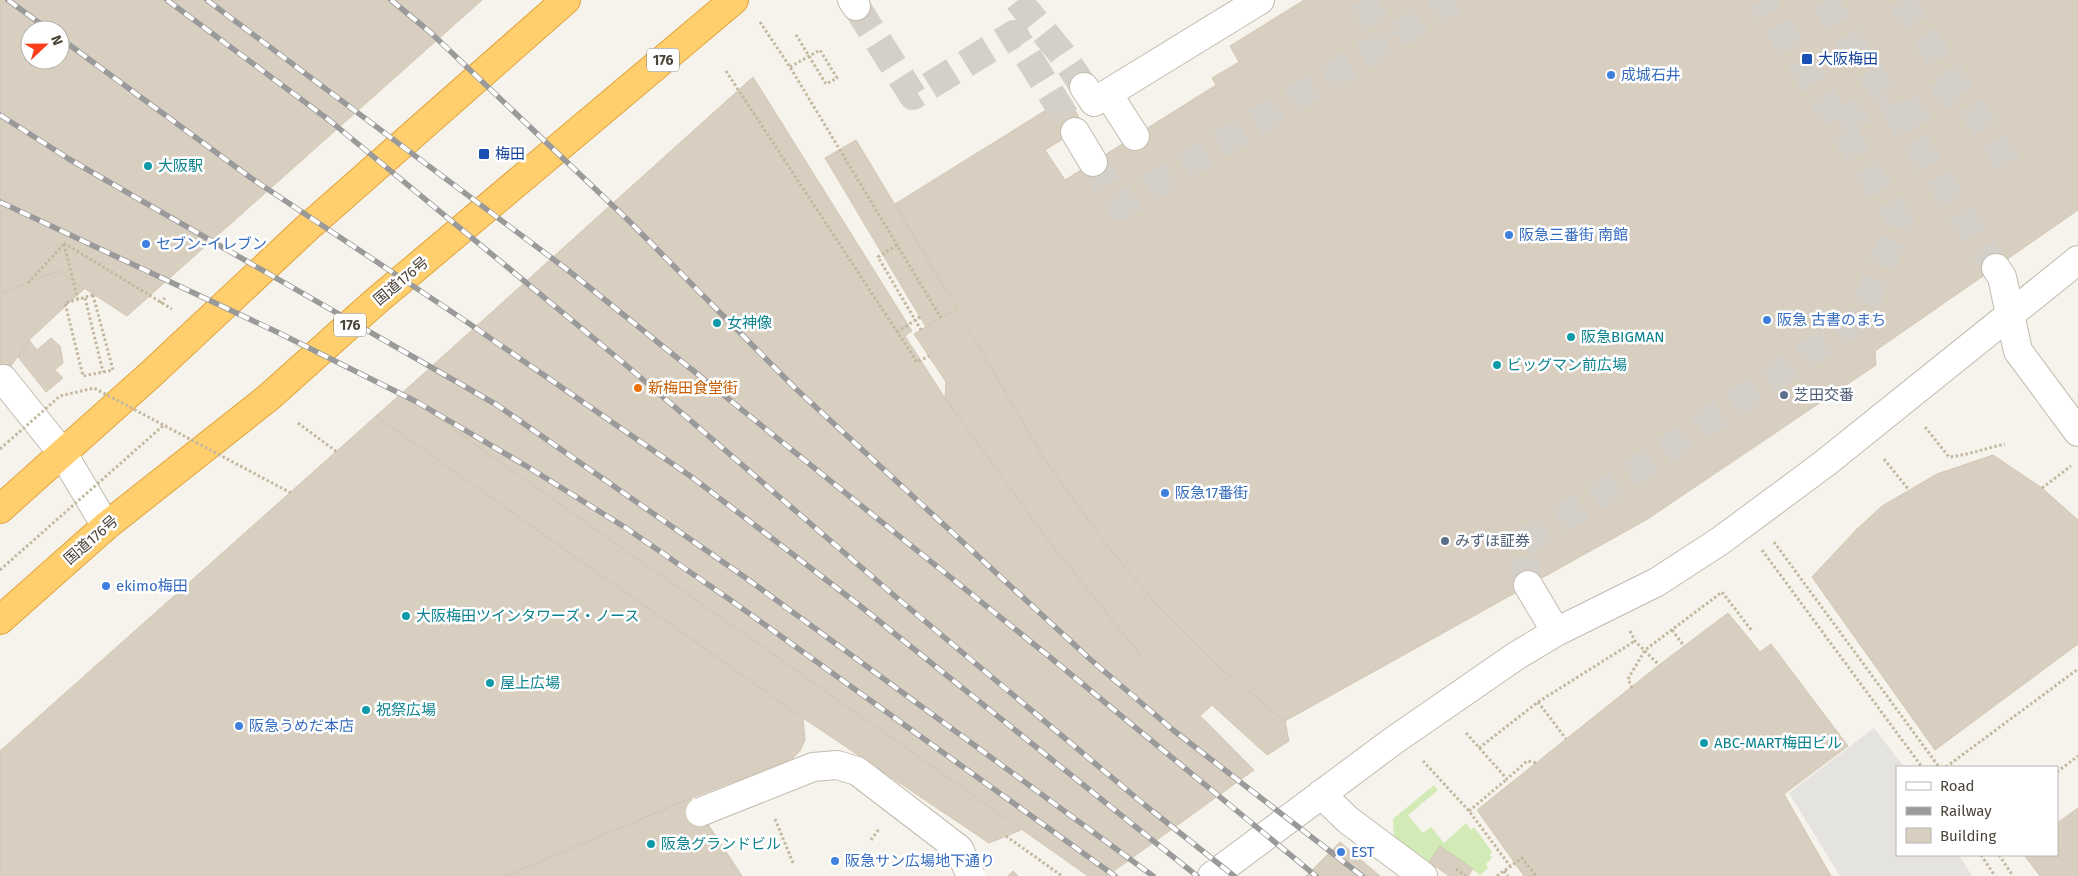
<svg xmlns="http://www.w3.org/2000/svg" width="2078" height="876" font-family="'Fira Sans','Noto Sans JP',sans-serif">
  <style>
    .green { fill: #d2eab5 }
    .parking { fill: #e5e3e0 }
    .building { fill: #d8cfc1; stroke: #d3c7b4; fill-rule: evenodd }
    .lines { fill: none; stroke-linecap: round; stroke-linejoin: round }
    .minor-tunnel { stroke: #d4d0c8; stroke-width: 28; stroke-dasharray: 28 14; stroke-linecap: butt }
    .minor-casing { stroke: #c2bbae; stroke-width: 30 }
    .highway-casing { stroke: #e0a43c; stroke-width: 30 }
    .path { stroke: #c4b79f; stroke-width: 3; stroke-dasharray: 2.5 2.5; stroke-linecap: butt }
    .minor { stroke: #fff; stroke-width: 28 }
    .highway { stroke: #ffcf6e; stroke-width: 28 }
    .rail-casing { stroke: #9a9a9a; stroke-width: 5.5 }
    .rail { stroke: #fff; stroke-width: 4; stroke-dasharray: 11; stroke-linecap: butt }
    .minor-bridge-casing { stroke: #c2bbae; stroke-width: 30; stroke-linecap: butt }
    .path-bridge { stroke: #c4b79f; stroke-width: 3; stroke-dasharray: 2.5 2.5; stroke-linecap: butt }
    .minor-bridge { stroke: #fff; stroke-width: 28 }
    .transit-dot { fill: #1a4fb4; stroke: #fff; stroke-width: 2 }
    .shop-dot { fill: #3f7fe0; stroke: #fff; stroke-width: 2 }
    .culture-dot { fill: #0f9aa8; stroke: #fff; stroke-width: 2 }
    .food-dot { fill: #e8710a; stroke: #fff; stroke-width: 2 }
    .service-dot { fill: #5c6f8a; stroke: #fff; stroke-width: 2 }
    .labels { text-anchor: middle; stroke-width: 5; stroke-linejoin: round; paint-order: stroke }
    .shield { fill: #fff; stroke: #817c74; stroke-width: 1 }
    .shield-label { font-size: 14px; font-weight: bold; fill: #4b4439 }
    .transit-label { font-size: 15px; fill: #164399; stroke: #fff; text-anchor: start }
    .shop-label { font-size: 15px; fill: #366cbe; stroke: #fff; text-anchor: start }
    .culture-label { font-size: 15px; fill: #0d838f; stroke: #fff; text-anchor: start }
    .street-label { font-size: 15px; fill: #4b4439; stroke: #fff }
    .food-label { font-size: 15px; fill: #c56008; stroke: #fff; text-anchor: start }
    .service-label { font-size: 15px; fill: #4e5e75; stroke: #fff; text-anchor: start }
  </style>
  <rect width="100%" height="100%" fill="#f6f3ec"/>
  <path class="green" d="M 1434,785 L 1438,790 L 1408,815 L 1423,833 L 1431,827 L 1444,843 L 1466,823 L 1471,830 L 1474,827 L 1492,852 L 1490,855 L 1492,858 L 1486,864 L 1488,868 L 1480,875 L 1440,846 L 1429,862 L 1419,854 L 1416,858 L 1394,841 L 1393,819 Z"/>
  <path class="parking" d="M 1874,728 L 1904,767 L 1897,767 L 1897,855 L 1959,855 L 1972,876 L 1840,876 L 1789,793 Z"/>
  <path class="building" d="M 0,0 L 482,0 L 127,316 L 58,271 L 0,293 ZM 30,30 L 60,30 L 60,60 L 30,60 Z
    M 1304,0 L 2078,0 L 2078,210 L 1875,351 L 1876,365 L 1646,520 L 1285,721 L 1218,666 L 1157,605 L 1104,542 L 1043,457 L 895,204 L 1067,97 L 1084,126 L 1045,150 L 1065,180 L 1216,85 L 1212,78 L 1239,62 L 1230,46 Z
    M 753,77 L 912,331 L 905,336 L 945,398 L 1047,539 L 1143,658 L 1254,770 L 1107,876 L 1088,876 L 402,393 Z
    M 856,140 L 957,308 L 926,327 L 825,158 Z
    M 58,271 L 84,289 L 29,340 L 0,382 L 0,293 Z
    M 957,308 L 1043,457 L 1104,542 L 1157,605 L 1218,666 L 1285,721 L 1289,741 L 1267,755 L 1212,705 L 1201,715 L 1143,658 L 1047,539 L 945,398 L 946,382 L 914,334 Z
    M 51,338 L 60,346 L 63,363 L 55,370 L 63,378 L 46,392 L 18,357 L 29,340 L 37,350 Z
    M 402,393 L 963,788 L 1021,830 L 989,843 L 803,718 L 376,416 Z
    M 376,416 L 803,718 L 805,740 L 800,751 L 792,759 L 691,798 L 506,876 L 0,876 L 0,751 Z
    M 1993,455 L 2042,488 L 2078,520 L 2078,644 L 1935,750 L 1812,577 L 1856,530 L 1882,506 L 1937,474 Z
    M 1728,613 L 1760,652 L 1771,644 L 1848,746 L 1784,794 L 1831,876 L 1524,876 L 1477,810 L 1659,665 Z
    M 691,798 L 742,876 L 506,876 Z
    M 2078,808 L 2078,876 L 2040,876 L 2024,855 L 2057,855 L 2057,823 Z
    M 1340,842 L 1380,876 L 1306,876 Z
    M 1440,846 L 1473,869 L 1468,876 L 1449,876 L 1429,862 Z
    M 1013,871 L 1018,876 L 1008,876 Z"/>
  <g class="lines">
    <path class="minor-tunnel" d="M 1018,0 L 1062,54 L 1084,87
      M 1362,0 L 1388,41
      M 1824,0 L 1996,268
      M 1901,0 L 2015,174
      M 856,6 L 913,96 L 1014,34 L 1075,132
      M 1901,121 L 1956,86
      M 1840,124 L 1885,95
      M 1093,162 L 1120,206 L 1454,0
      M 1528,585 L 1523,543 L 1604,492 L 1859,319 L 1900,221 L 1761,0"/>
    <defs>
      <path id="minor" d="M 852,0 L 856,6
        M 1084,87 L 1094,102 L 1260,0
        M 1108,94 L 1135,136
        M 1075,132 L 1093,162
        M 1996,268 L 2002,277 L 2018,351 L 2078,432
        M 3,379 L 63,454 L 106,526
        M 1528,585 L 1556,632
        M 1321,794 L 1348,820 L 1423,876
        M 1212,876 L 1393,741 L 1516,656 L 1556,632 L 1657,582 L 1720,541 L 1824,464 L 2078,260"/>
      <path id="highway" d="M 0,509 L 151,374 L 307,228 L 566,0
        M 0,620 L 106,526 L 269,397 L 375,302 L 734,0"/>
    </defs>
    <use href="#minor" class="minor-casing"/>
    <use href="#highway" class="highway-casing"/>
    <path class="path" d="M 760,22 L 790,67 L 941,318
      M 790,67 L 820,50 L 837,78 L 826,84 L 795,33
      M 726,71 L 917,362 L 929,356
      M 64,243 L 172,309
      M 64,244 L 78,300
      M 897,245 L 878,257 L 921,330
      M 28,283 L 64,244
      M 93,295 L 113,370 L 83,376 L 65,303 Z
      M 85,298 L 103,372
      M 160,303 L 165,298
      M 897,332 L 920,317
      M 298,423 L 337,452
      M 1925,427 L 1949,457 C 1969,455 1986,448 2005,444
      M 0,449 L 8,442
      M 1884,459 L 1909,490
      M 2042,488 L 2071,466
      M 1774,542 L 1939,767
      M 1762,550 L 1922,767
      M 1672,630 L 1684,646
      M 1630,631 L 1635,641 L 1659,665
      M 1632,688 L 1628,679 L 1645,650 L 1722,592 L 1752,631
      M 1538,702 L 1566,739
      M 1466,733 L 1507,779 L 1527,761 L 1537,763
      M 1479,748 L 1538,702 L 1635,641
      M 1423,761 L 1469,811 L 1510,866
      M 1946,767 L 2078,669
      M 2057,772 L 2078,756
      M 1469,811 L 1507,779
      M 775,819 L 793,863
      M 1006,836 L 1062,876
      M 871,840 L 879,829
      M 1981,855 L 1995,876
      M 1999,855 L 2013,876
      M 1456,869 L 1466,876
      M 1504,871 L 1508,876
      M 1497,876 L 1522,858 L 1536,876"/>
    <use href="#minor" class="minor"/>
    <use href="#highway" class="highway"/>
    <defs>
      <path id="rail" d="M 8,0 L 49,30
        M 167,0 L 329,120 L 620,360 L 890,592 L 1146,806 L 1234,876
        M 207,0 L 569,271 L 1051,658 L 1316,876
        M 391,0 L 430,32 L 630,222 L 795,388 L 1091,660 L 1173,730 L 1362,876
        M 60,38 L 251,178 L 464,320 L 693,478 L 859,605 L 1197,876
        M 0,115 L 69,159 L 497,405 L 746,578 L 1153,876
        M 0,202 L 277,332 L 417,402 L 528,467 L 626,528 L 729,599 L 1115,876"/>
    </defs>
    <use href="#rail" class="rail-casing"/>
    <use href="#rail" class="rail"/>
    <defs>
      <path id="minor-bridge" d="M 700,812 L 813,767 L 837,765 L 857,771 L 959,849 L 971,876"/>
    </defs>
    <use href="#minor-bridge" class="minor-bridge-casing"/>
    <path class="path-bridge" d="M 8,442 L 60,396 L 94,388 L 291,493
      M 0,570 L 165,424"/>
    <use href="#minor-bridge" class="minor-bridge"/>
  </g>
  <g class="transit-dot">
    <rect x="1801" y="53" width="12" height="12" rx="2.5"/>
    <rect x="478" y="148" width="12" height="12" rx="2.5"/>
  </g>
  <g class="shop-dot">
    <circle cx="1611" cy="75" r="5"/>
    <circle cx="1509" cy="235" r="5"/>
    <circle cx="146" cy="244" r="5"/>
    <circle cx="1767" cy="320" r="5"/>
    <circle cx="1165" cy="493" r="5"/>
    <circle cx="106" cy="586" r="5"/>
    <circle cx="239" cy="726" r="5"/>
    <circle cx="1341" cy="852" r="5"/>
    <circle cx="835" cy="861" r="5"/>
  </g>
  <g class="culture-dot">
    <circle cx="148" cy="166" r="5"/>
    <circle cx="717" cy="323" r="5"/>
    <circle cx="1571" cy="337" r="5"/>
    <circle cx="1497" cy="365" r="5"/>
    <circle cx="406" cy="616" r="5"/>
    <circle cx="490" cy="683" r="5"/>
    <circle cx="366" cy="710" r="5"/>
    <circle cx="1704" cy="743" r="5"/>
    <circle cx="651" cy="844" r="5"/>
  </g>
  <circle class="food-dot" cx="638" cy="388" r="5"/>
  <g class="service-dot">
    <circle cx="1784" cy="395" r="5"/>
    <circle cx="1445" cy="541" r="5"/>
  </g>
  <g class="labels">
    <g class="shield">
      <rect x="647" y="48.5" width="32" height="23" rx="4"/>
      <rect x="334" y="313.5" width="32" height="23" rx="4"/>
    </g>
    <g class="shield-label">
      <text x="663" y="65">176</text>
      <text x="350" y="330">176</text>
    </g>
    <g class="transit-label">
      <text x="1818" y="64">大阪梅田</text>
      <text x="495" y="159">梅田</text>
    </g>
    <g class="shop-label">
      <text x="1621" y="80">成城石井</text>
      <text x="1519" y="240">阪急三番街 南館</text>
      <text x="156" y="249">セブン-イレブン</text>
      <text x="1777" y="325">阪急 古書のまち</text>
      <text x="1175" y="498">阪急17番街</text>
      <text x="116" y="591">ekimo梅田</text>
      <text x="249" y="731">阪急うめだ本店</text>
      <text x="1351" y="857">EST</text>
      <text x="845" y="866">阪急サン広場地下通り</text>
    </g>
    <g class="culture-label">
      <text x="158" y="171">大阪駅</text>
      <text x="727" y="328">女神像</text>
      <text x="1581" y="342">阪急BIGMAN</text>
      <text x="1507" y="370">ビッグマン前広場</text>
      <text x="416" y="621">大阪梅田ツインタワーズ・ノース</text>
      <text x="500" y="688">屋上広場</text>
      <text x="376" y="715">祝祭広場</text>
      <text x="1714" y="748">ABC-MART梅田ビル</text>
      <text x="661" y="849">阪急グランドビル</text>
    </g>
    <g class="street-label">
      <text transform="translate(401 281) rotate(-40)" y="5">国道176号</text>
      <text transform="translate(91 540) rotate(-41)" y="5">国道176号</text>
    </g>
    <g class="food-label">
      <text x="648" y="393">新梅田食堂街</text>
    </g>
    <g class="service-label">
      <text x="1794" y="400">芝田交番</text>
      <text x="1455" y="546">みずほ証券</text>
    </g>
  </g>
  <rect x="1896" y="766" width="162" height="90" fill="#ffffff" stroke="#b7b4b0"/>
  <rect x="1906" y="782" width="25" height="8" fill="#ffffff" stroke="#b7b4b0"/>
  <text x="1940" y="791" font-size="15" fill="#4b4439">Road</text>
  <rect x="1906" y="807" width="25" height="8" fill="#9a9a9a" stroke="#b7b4b0"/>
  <text x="1940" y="816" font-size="15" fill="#4b4439">Railway</text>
  <rect x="1906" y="828" width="25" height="15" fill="#d8cfc1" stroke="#b7b4b0"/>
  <text x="1940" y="841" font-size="15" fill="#4b4439">Building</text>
  <g transform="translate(45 45) rotate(68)"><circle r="24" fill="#ffffff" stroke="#b7b4b0"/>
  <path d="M0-4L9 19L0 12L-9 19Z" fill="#fc3f1d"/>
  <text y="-8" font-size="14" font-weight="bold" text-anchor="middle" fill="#4b4439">N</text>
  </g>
</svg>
